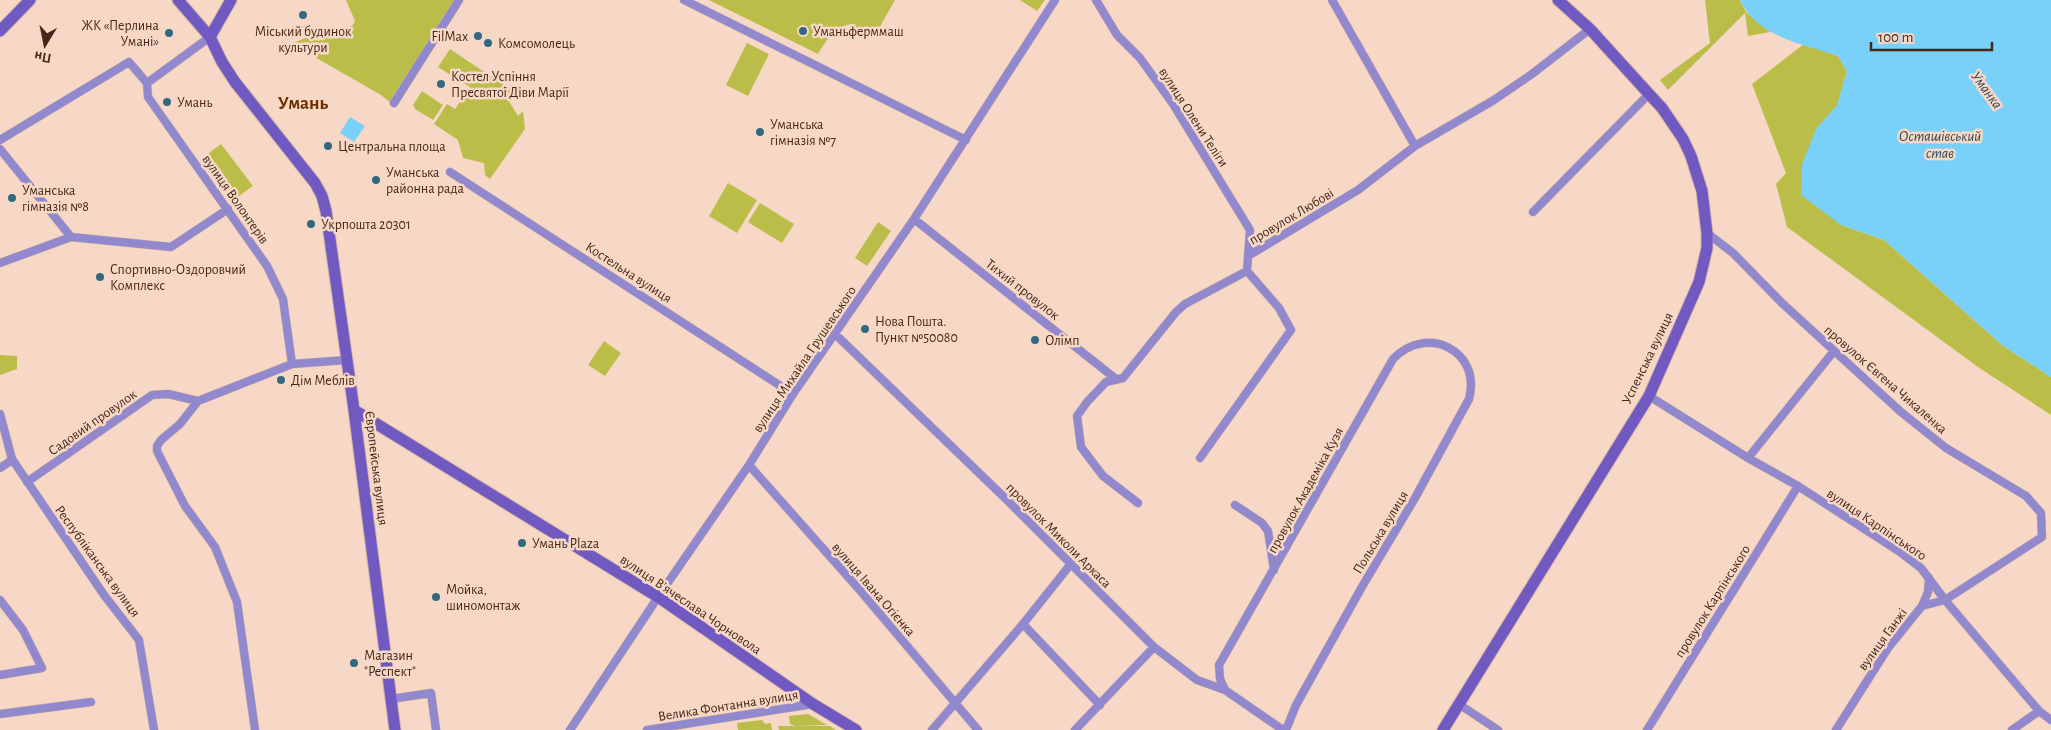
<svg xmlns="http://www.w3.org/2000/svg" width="2051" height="730" font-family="'Alegreya Sans',sans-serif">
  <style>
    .green { fill: #bbbd49 }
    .water { fill: #79d0f8 }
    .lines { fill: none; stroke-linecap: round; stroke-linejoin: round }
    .street-casing { stroke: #d3b5a4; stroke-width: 9 }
    .secondary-casing { stroke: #d3b5a4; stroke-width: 13 }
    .street { stroke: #9288ce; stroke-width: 8 }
    .secondary { stroke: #705ac2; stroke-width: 11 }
    .poi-dot { fill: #316983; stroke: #f7d8c7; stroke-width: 2 }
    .labels { text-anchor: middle; stroke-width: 5; stroke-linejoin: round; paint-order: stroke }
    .poi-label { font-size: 14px; fill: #452817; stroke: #f7d8c7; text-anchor: start }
    .street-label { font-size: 14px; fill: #452817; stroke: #f7d8c7 }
    .water-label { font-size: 15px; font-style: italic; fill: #2c4754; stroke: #f7d8c7 }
    .district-label { font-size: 19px; font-weight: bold; fill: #6e3000; stroke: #f7d8c7 }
  </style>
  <rect width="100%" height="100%" fill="#f7d8c7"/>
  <path class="green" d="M 346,0 L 456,0 L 391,103 L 381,95 L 306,52 L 288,45 L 313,35 L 318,41 L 353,25 L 355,21 Z
    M 709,0 L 895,0 L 874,37 L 851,24 C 834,28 827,39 818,54 Z
    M 1020,0 L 1045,0 L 1037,11 Z
    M 1705,0 L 1740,0 L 1746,12 L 1770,32 L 1748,36 L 1745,13 L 1668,90 L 1660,80 L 1710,43 Z
    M 747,43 L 769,54 L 748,96 L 726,85 Z
    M 1804,44 L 1838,56 L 1847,71 L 1837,106 L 1816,129 L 1841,225 L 1884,240 L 2002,345 L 2051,377 L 2051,415 L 1978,367 L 1787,227 L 1776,184 L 1786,173 L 1752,84 Z
    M 450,49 L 511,90 L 507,98 L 518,116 L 523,111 L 525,129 L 490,179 L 485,175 L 484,163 L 463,158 L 458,140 L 434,124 L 447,104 L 455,109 L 470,87 L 438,67 Z
    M 422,91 L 443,105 L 433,120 L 415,109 L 413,105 Z
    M 221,144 L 253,186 L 232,201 L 200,160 Z
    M 728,183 L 757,200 L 737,233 L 709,216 Z
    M 760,203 L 794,224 L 782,243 L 748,222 Z
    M 878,222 L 891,231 L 867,266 L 855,258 Z
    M 604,341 L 621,353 L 605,376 L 588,365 Z
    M 0,355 L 17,356 L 17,369 L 0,375 Z
    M 808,714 L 827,725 L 795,726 L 790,724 L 789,716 Z
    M 762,720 L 765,724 L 771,723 L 772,730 L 738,730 L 737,723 Z
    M 778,726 L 830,726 L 836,730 L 779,730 Z"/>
  <path class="water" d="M 1740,0 L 2051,0 L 2051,377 L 2002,345 L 1884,240 L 1841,225 L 1801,195 L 1802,164 L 1816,129 L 1837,105 L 1847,71 L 1838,56 C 1803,44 1757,37 1740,0 Z
    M 350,117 L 365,126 L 354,142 L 340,133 Z"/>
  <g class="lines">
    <defs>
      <path id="street" d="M 684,0 L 966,140
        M 1096,0 L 1117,35 L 1140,58 L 1173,104 L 1250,230 L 1247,271 L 1185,304 L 1176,312 L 1123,378 L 1106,382 L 1087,402 L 1077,416 L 1081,447 L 1103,476 L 1138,503
        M 147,83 L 210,37
        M 394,103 L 459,0
        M 0,140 L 129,62 L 147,83 L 148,97 L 267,266 L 283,299 L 292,364
        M 1415,146 L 1494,100 L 1532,74 L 1590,29
        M 0,149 L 71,237
        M 450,172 L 793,394
        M 1533,212 L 1649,94
        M 914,219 L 1116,379
        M 1707,233 L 1733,253 L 1782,303 L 1901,412 L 1946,448 L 2026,496 L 2041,513 L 2042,537 L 1945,600 L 1922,606 L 1888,648 L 1836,730
        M 1248,256 L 1358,190 L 1415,146 L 1332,0
        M 0,263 L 71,237 L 171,247 L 228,209
        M 835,334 L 1007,500 L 1154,647 L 1197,680 L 1225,690 L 1283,730
        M 1649,396 L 1748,458 L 1798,486 L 1900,552 L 1921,568 L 1945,600 L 2039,711 L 2051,720
        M 198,401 L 180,424 L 161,440 L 157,446 L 157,451 L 185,506 L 215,547 L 237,602 L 255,730
        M 0,414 L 12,459 L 104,595 L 139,640 L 154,730
        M 1200,458 L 1291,330 L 1279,308 L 1247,271
        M 1748,458 L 1834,351
        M 749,465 L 858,588 L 978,730
        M 0,468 L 12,460
        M 27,482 L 152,395 L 168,394 L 198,401 L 292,364 L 347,360
        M 1235,505 L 1262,523 L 1268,531 L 1274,570
        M 0,600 L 23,630 L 42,668 L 0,675
        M 1922,606 L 1928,592 L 1929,578
        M 1023,624 L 1100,705
        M 1225,690 L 1220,679 L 1219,665 L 1393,359 C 1426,324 1482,350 1469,399 L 1415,498 L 1363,585 L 1296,705 L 1286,730
        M 391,699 L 431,693 L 436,730
        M 1460,705 L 1498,730
        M 0,714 L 91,702
        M 570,730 L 658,597 L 749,465 L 793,394 L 914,219 L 1055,0
        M 647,730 L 813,704
        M 932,730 L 1023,624 L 1070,565
        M 1075,730 L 1154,647
        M 1647,730 L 1798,486
        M 2012,730 L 2039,711"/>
      <path id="secondary" d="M 178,0 L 210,37 L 222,62 L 235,82 L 315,183 L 322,196 L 326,211 L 354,410 L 395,730
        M 0,31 L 30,0
        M 210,37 L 231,0
        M 354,410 L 658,597 L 813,704 L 856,730
        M 1443,730 L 1649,396 L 1699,282 L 1707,248 L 1707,233 L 1702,191 L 1691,156 L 1683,139 L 1662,108 L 1649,94 L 1590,29 L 1558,0"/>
    </defs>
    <use href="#street" class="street-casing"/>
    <use href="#secondary" class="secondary-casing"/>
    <use href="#street" class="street"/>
    <use href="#secondary" class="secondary"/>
  </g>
  <g class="poi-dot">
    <circle cx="303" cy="15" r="5"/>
    <circle cx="803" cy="31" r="5"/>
    <circle cx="169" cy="33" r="5"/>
    <circle cx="478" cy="36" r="5"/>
    <circle cx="488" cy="43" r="5"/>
    <circle cx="441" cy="84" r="5"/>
    <circle cx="167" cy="102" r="5"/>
    <circle cx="760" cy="132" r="5"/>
    <circle cx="328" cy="146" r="5"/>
    <circle cx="376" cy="180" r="5"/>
    <circle cx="12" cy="198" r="5"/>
    <circle cx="311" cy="224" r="5"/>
    <circle cx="100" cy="277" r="5"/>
    <circle cx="865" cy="329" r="5"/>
    <circle cx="1035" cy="340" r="5"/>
    <circle cx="281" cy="380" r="5"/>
    <circle cx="522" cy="543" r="5"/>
    <circle cx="436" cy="597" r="5"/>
    <circle cx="354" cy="663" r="5"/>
  </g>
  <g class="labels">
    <g class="poi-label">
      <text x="159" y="30" text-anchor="end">ЖК «Перлина<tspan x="159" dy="16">Умані»</tspan></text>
      <text x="303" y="36" text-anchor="middle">Міський будинок<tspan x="303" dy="16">культури</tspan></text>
      <text x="813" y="36">Уманьферммаш</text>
      <text x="468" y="41" text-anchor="end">FilMax</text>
      <text x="498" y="48">Комсомолець</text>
      <text x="451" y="81">Костел Успіння<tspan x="451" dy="16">Пресвятої Діви Марії</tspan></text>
      <text x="177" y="107">Умань</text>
      <text x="770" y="129">Уманська<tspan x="770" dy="16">гімназія №7</tspan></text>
      <text x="338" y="151">Центральна площа</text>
      <text x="386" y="177">Уманська<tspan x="386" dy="16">районна рада</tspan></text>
      <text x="22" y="195">Уманська<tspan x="22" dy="16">гімназія №8</tspan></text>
      <text x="321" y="229">Укрпошта 20301</text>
      <text x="110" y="274">Спортивно-Оздоровчий<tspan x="110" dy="16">Комплекс</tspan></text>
      <text x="875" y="326">Нова Пошта.<tspan x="875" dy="16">Пункт №50080</tspan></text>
      <text x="1045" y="345">Олімп</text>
      <text x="291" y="385">Дім Меблів</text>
      <text x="532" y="548">Умань Plaza</text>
      <text x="446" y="594">Мойка,<tspan x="446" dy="16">шиномонтаж</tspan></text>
      <text x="364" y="660">Магазин<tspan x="364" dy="16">"Респект"</tspan></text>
    </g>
    <g class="street-label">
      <text transform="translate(1194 117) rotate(57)" y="5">вулиця Олени Теліги</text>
      <text transform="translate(236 199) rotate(55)" y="5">вулиця Волонтерів</text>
      <text transform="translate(1291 216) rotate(-31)" y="5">провулок Любові</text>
      <text transform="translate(629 272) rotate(33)" y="5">Костельна вулиця</text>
      <text transform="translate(1023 289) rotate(38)" y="5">Тихий провулок</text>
      <text transform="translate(1647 358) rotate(-64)" y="5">Успенська вулиця</text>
      <text transform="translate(804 359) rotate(-56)" y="5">вулиця Михайла Грушевського</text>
      <text transform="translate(1886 379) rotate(41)" y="5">провулок Євгена Чикаленка</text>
      <text transform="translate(92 422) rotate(-35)" y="5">Садовий провулок</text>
      <text transform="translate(377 468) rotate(83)" y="5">Європейська вулиця</text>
      <text transform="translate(1305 490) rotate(-61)" y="5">провулок Академіка Кузя</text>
      <text transform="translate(1877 524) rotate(34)" y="5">вулиця Карпінського</text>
      <text transform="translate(1380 532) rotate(-59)" y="5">Польська вулиця</text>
      <text transform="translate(1059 535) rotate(45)" y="5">провулок Миколи Аркаса</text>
      <text transform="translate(98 561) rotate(54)" y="5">Республіканська вулиця</text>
      <text transform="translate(874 589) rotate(49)" y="5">вулиця Івана Огієнка</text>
      <text transform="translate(1712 601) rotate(-58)" y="5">провулок Карпінського</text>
      <text transform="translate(691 604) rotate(34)" y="5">вулиця В’ячеслава Чорновола</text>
      <text transform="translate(1882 639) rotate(-54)" y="5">вулиця Ганжі</text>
      <text transform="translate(728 705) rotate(-9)" y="5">Велика Фонтанна вулиця</text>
    </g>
    <g class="water-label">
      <text transform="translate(1987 90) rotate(54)" y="5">Уманка</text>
      <text x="1940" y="141">Осташівський<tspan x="1940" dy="17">став</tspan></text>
    </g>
    <g class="district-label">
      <text x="303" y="109">Умань</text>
    </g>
  </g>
  <g transform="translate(45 45) rotate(190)" stroke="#f7d8c7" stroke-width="4" paint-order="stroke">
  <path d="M0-4L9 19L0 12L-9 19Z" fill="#452817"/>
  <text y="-8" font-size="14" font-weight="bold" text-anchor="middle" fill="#452817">Пн</text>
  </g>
  <path d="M1871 42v8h121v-8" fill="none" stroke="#452817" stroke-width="2.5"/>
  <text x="1878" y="42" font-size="15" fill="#452817" stroke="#f7d8c7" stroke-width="4" paint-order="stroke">100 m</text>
</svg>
